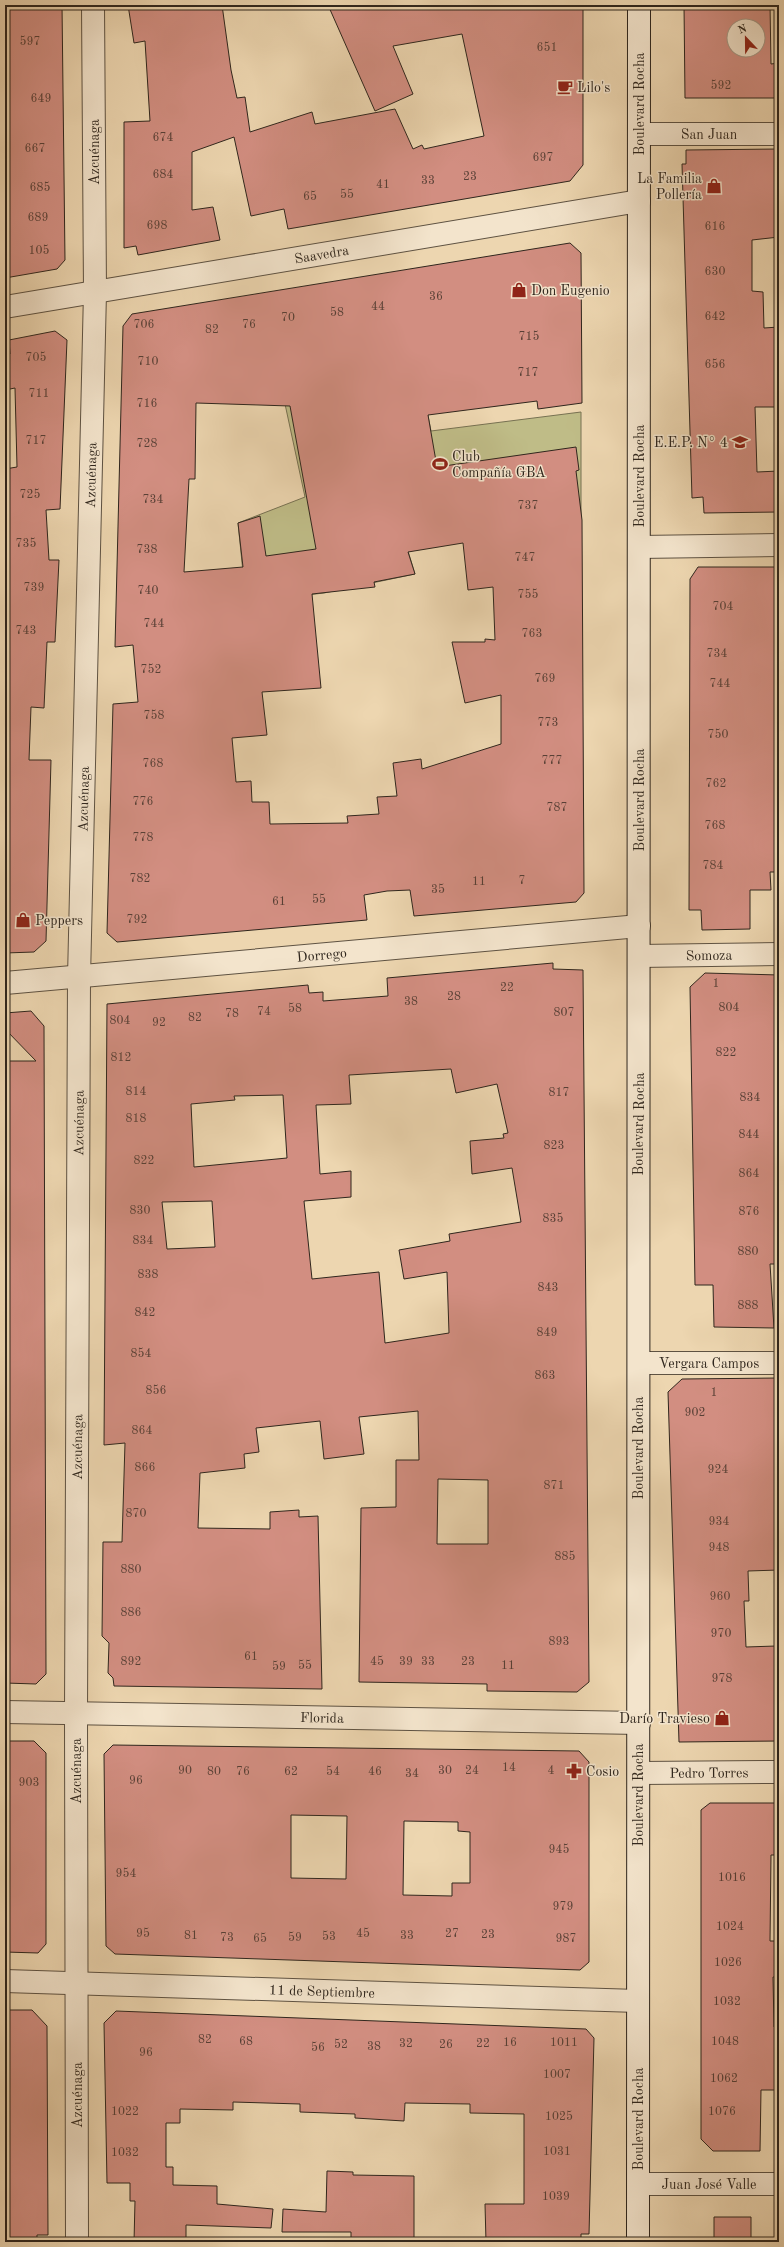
<svg xmlns="http://www.w3.org/2000/svg" width="784" height="2247" font-family="'Old Standard TT',serif">
  <style>
    .green { fill: #bfbc87; stroke: #777152 }
    .building { fill: #d28e81; stroke: #2f261d; fill-rule: evenodd }
    .lines { fill: none; stroke-linecap: round; stroke-linejoin: round }
    .minor-casing { stroke: #5e5242; stroke-width: 24 }
    .secondary-casing { stroke: #2f261d; stroke-width: 24 }
    .minor { stroke: #f3e4cc; stroke-width: 22 }
    .secondary { stroke: #f3e4cc; stroke-width: 22 }
    .labels { text-anchor: middle; stroke-width: 3; stroke-linejoin: round; paint-order: stroke }
    .number-label { font-size: 12px; fill: #584036 }
    .poi-label { font-size: 14px; fill: #2f261d; stroke: #f3e4cc; text-anchor: start }
    .street-label { font-size: 14px; fill: #2f261d; stroke: #f3e4cc }
  </style>
  <rect width="100%" height="100%" fill="#edd6b0"/>
  <filter id="stains"><feTurbulence type="fractalNoise" baseFrequency=".005" numOctaves="4"/><feColorMatrix values="0 0 0 0 .2 0 0 0 0 .09 0 0 0 0 .02 0 0 0 .5 -.17"/></filter>
  <radialGradient id="worn" r=".72"><stop offset=".6" stop-color="#630" stop-opacity="0"/><stop offset="1" stop-color="#630" stop-opacity=".3"/></radialGradient>
  <path class="green" d="M 424,395 L 431,431 L 581,412 L 581,523 L 408,551 L 415,574 L 324,593 L 246,602 L 238,523 L 305,497 L 285,404 Z"/>
  <path class="building" d="M 5,5 L 62,5 L 65,260 L 57,269 L 5,278 Z
    M 128,5 L 222,5 L 231,70 L 237,98 L 245,97 L 250,132 L 312,112 L 315,124 L 395,109 L 413,149 L 422,145 L 424,149 L 484,136 L 462,34 L 393,46 L 413,94 L 375,111 L 328,5 L 583,5 L 583,165 L 570,181 L 288,229 L 284,209 L 251,216 L 234,137 L 192,152 L 192,210 L 213,207 L 220,240 L 138,255 L 136,246 L 124,248 L 124,122 L 150,121 L 145,41 L 134,43 Z
    M 684,5 L 770,5 L 771,64 L 779,63 L 779,98 L 685,98 ZM 734,26 L 758,26 L 758,50 L 734,50 Z
    M 779,149 L 779,237 L 752,240 L 752,291 L 763,292 L 764,328 L 779,327 L 779,407 L 755,407 L 757,472 L 779,471 L 779,512 L 704,513 L 703,497 L 692,498 L 682,164 L 686,164 L 686,150 Z
    M 570,243 L 581,253 L 582,403 L 538,409 L 537,401 L 428,415 L 437,467 L 576,447 L 579,470 L 576,471 L 582,520 L 584,893 L 576,902 L 414,916 L 410,890 L 387,891 L 364,895 L 367,920 L 117,942 L 107,933 L 113,704 L 138,702 L 133,645 L 115,647 L 123,326 L 132,314 ZM 196,403 L 290,406 L 316,549 L 266,556 L 260,516 L 238,523 L 243,567 L 184,572 L 189,479 L 195,479 ZM 463,543 L 468,590 L 493,587 L 495,640 L 485,639 L 485,642 L 452,642 L 465,703 L 501,695 L 501,744 L 422,769 L 421,759 L 393,763 L 397,796 L 377,797 L 379,814 L 347,816 L 348,823 L 270,824 L 269,802 L 252,802 L 251,781 L 236,782 L 232,738 L 267,735 L 262,692 L 321,688 L 312,594 L 375,587 L 374,582 L 415,574 L 408,552 Z
    M 55,331 L 67,340 L 60,509 L 46,510 L 49,560 L 59,560 L 55,642 L 47,642 L 44,708 L 31,707 L 29,760 L 51,760 L 46,941 L 34,952 L 5,953 L 5,469 L 17,467 L 15,388 L 5,390 L 5,355 L 10,354 L 9,340 Z
    M 698,567 L 779,567 L 779,699 L 775,699 L 775,766 L 779,766 L 778,872 L 770,872 L 771,890 L 750,890 L 750,929 L 702,930 L 701,910 L 689,910 L 690,579 Z
    M 553,963 L 553,969 L 583,970 L 589,1682 L 577,1692 L 487,1691 L 487,1684 L 359,1682 L 361,1508 L 396,1507 L 396,1460 L 419,1460 L 418,1411 L 359,1417 L 364,1454 L 324,1459 L 320,1421 L 256,1428 L 259,1452 L 244,1454 L 245,1468 L 200,1473 L 198,1528 L 270,1529 L 270,1512 L 299,1510 L 299,1517 L 318,1516 L 322,1689 L 114,1686 L 113,1678 L 108,1673 L 109,1643 L 102,1636 L 103,1542 L 122,1542 L 125,1443 L 104,1445 L 107,1004 L 308,985 L 309,993 L 323,992 L 323,1001 L 388,996 L 387,978 ZM 451,1069 L 456,1093 L 497,1084 L 508,1133 L 503,1134 L 504,1138 L 470,1141 L 472,1174 L 512,1168 L 521,1222 L 449,1234 L 450,1241 L 399,1250 L 404,1279 L 447,1272 L 449,1333 L 385,1343 L 379,1272 L 312,1279 L 304,1201 L 351,1197 L 351,1171 L 320,1174 L 316,1105 L 351,1104 L 349,1075 ZM 283,1095 L 287,1158 L 194,1167 L 191,1104 L 235,1100 L 234,1096 ZM 212,1201 L 215,1247 L 167,1249 L 162,1202 ZM 438,1479 L 488,1480 L 488,1544 L 437,1544 Z
    M 705,973 L 779,975 L 779,1264 L 770,1264 L 774,1328 L 714,1327 L 713,1285 L 695,1285 L 690,987 Z
    M 31,1011 L 44,1026 L 46,1674 L 36,1684 L 5,1683 L 5,1061 L 36,1061 L 5,1029 L 5,1013 Z
    M 779,1378 L 779,1570 L 748,1571 L 749,1601 L 744,1601 L 746,1647 L 776,1646 L 779,1741 L 679,1742 L 668,1392 L 682,1379 Z
    M 5,1741 L 34,1741 L 46,1753 L 46,1944 L 38,1953 L 5,1952 Z
    M 113,1745 L 579,1751 L 589,1762 L 589,1962 L 580,1970 L 115,1954 L 106,1946 L 104,1754 ZM 291,1815 L 347,1816 L 346,1879 L 291,1878 ZM 404,1821 L 458,1822 L 458,1831 L 470,1832 L 470,1883 L 452,1883 L 452,1896 L 403,1895 Z
    M 710,1803 L 779,1803 L 779,1855 L 771,1855 L 770,1941 L 779,1941 L 779,1977 L 773,1977 L 774,2027 L 775,2027 L 776,2044 L 779,2044 L 778,2090 L 761,2090 L 760,2151 L 713,2151 L 701,2139 L 701,1810 Z
    M 5,2010 L 32,2010 L 47,2026 L 48,2235 L 37,2235 L 37,2242 L 5,2242 Z
    M 116,2011 L 586,2029 L 594,2038 L 589,2234 L 581,2234 L 581,2242 L 486,2242 L 485,2204 L 524,2204 L 524,2114 L 470,2113 L 470,2104 L 405,2103 L 404,2121 L 355,2118 L 355,2114 L 300,2112 L 300,2104 L 233,2102 L 233,2110 L 180,2109 L 180,2123 L 166,2123 L 166,2167 L 173,2167 L 173,2185 L 217,2186 L 217,2204 L 273,2209 L 271,2228 L 186,2225 L 186,2242 L 134,2242 L 135,2201 L 130,2201 L 130,2183 L 107,2183 L 104,2023 Z
    M 327,2171 L 353,2172 L 353,2175 L 414,2176 L 414,2242 L 351,2242 L 351,2232 L 282,2232 L 283,2209 L 326,2212 Z
    M 714,2217 L 751,2217 L 751,2241 L 714,2242 Z"/>
  <g class="lines">
    <defs>
      <g id="minor">
        <path id="s1" d="M 640,134 L 779,134"/>
        <path id="s2" d="M 5,307 L 639,201"/>
        <path d="M 639,547 L 779,545"/>
        <path id="s3" d="M 639,956 L 779,954"/>
        <path id="s4" d="M 5,983 L 639,926"/>
        <path id="s5" d="M 640,1363 L 779,1363"/>
        <path id="s6" d="M 5,1712 L 639,1723"/>
        <path id="s7" d="M 640,1773 L 779,1772"/>
        <path id="s8" d="M 5,1981 L 638,2001"/>
        <path id="s9" d="M 639,2184 L 779,2184"/>
        <path id="s10" d="M 77,2242 L 76,1714 L 79,978 L 95,292 L 93,5"/>
      </g>
      <g id="secondary">
        <path id="s11" d="M 638,2242 L 639,5"/>
      </g>
    </defs>
    <use href="#minor" class="minor-casing"/>
    <use href="#secondary" class="secondary-casing"/>
    <use href="#minor" class="minor"/>
    <use href="#secondary" class="secondary"/>
  </g>
  <defs>
    <symbol id="cafe-bare" viewBox="-9 -9 18 18"><path d="M-5.5-4.5H6V0H3Q3 3.5 0 3.5H-2.5Q-5.5 3.5-5.5 0ZM3-3.2v2h1.7v-2ZM-6 4.5H4V6H-6Z" fill="#8f2418" stroke="#f3e4cc" stroke-width="2.5" paint-order="stroke"/></symbol>
    <symbol id="shop-bare" viewBox="-9 -9 18 18"><path d="M-5-2.5h2.3a2.7 3.5 0 0 1 5.4 0H5L5.5 6h-11ZM-1.5-2.5h3a1.5 2.3 0 0 0-3 0Z" fill="#8f2418" stroke="#f3e4cc" stroke-width="2.5" paint-order="stroke"/></symbol>
    <symbol id="school-bare" viewBox="-9 -9 18 18"><path d="M0-5L7-2L0 1L-7-2ZM-4 1L0 2.5L4 1V4Q0 6-4 4Z" fill="#8f2418" stroke="#f3e4cc" stroke-width="2.5" paint-order="stroke"/></symbol>
    <symbol id="stadium-bare" viewBox="-9 -9 18 18"><path d="M0-5a6.5 5 0 1 0 0 10a6.5 5 0 1 0 0-10ZM-3.5-1.8h7v3.6h-7Z" fill="#8f2418" stroke="#f3e4cc" stroke-width="2.5" paint-order="stroke"/></symbol>
    <symbol id="pharmacy-bare" viewBox="-9 -9 18 18"><path d="M-2-6h4v4h4v4h-4v4h-4v-4h-4v-4h4Z" fill="#8f2418" stroke="#f3e4cc" stroke-width="2.5" paint-order="stroke"/></symbol>
  </defs>
  <g fill-rule="evenodd">
    <use href="#cafe-bare" x="554" y="76" width="22" height="22"/>
    <use href="#shop-bare" x="703" y="175" width="22" height="22"/>
    <use href="#shop-bare" x="508" y="279" width="22" height="22"/>
    <use href="#school-bare" x="729" y="431" width="22" height="22"/>
    <use href="#stadium-bare" x="429" y="453" width="22" height="22"/>
    <use href="#shop-bare" x="12" y="909" width="22" height="22"/>
    <use href="#shop-bare" x="711" y="1707" width="22" height="22"/>
    <use href="#pharmacy-bare" x="563" y="1760" width="22" height="22"/>
  </g>
  <g class="labels">
    <g class="number-label">
      <text x="30" y="45">597</text>
      <text x="547" y="51">651</text>
      <text x="721" y="89">592</text>
      <text x="41" y="102">649</text>
      <text x="163" y="141">674</text>
      <text x="35" y="152">667</text>
      <text x="543" y="161">697</text>
      <text x="163" y="178">684</text>
      <text x="470" y="180">23</text>
      <text x="428" y="184">33</text>
      <text x="383" y="188">41</text>
      <text x="40" y="191">685</text>
      <text x="347" y="198">55</text>
      <text x="310" y="200">65</text>
      <text x="38" y="221">689</text>
      <text x="157" y="229">698</text>
      <text x="715" y="230">616</text>
      <text x="39" y="254">105</text>
      <text x="715" y="275">630</text>
      <text x="436" y="300">36</text>
      <text x="378" y="310">44</text>
      <text x="337" y="316">58</text>
      <text x="715" y="320">642</text>
      <text x="288" y="321">70</text>
      <text x="144" y="328">706</text>
      <text x="249" y="328">76</text>
      <text x="212" y="333">82</text>
      <text x="529" y="340">715</text>
      <text x="36" y="361">705</text>
      <text x="148" y="365">710</text>
      <text x="715" y="368">656</text>
      <text x="528" y="376">717</text>
      <text x="39" y="397">711</text>
      <text x="147" y="407">716</text>
      <text x="36" y="444">717</text>
      <text x="147" y="447">728</text>
      <text x="30" y="498">725</text>
      <text x="153" y="503">734</text>
      <text x="528" y="509">737</text>
      <text x="26" y="547">735</text>
      <text x="147" y="553">738</text>
      <text x="525" y="561">747</text>
      <text x="34" y="591">739</text>
      <text x="148" y="594">740</text>
      <text x="528" y="598">755</text>
      <text x="723" y="610">704</text>
      <text x="154" y="627">744</text>
      <text x="26" y="634">743</text>
      <text x="532" y="637">763</text>
      <text x="717" y="657">734</text>
      <text x="151" y="673">752</text>
      <text x="545" y="682">769</text>
      <text x="720" y="687">744</text>
      <text x="154" y="719">758</text>
      <text x="548" y="726">773</text>
      <text x="718" y="738">750</text>
      <text x="552" y="764">777</text>
      <text x="153" y="767">768</text>
      <text x="716" y="787">762</text>
      <text x="143" y="805">776</text>
      <text x="557" y="811">787</text>
      <text x="715" y="829">768</text>
      <text x="143" y="841">778</text>
      <text x="713" y="869">784</text>
      <text x="140" y="882">782</text>
      <text x="522" y="884">7</text>
      <text x="479" y="885">11</text>
      <text x="438" y="893">35</text>
      <text x="319" y="903">55</text>
      <text x="279" y="905">61</text>
      <text x="137" y="923">792</text>
      <text x="716" y="987">1</text>
      <text x="507" y="991">22</text>
      <text x="454" y="1000">28</text>
      <text x="411" y="1005">38</text>
      <text x="729" y="1011">804</text>
      <text x="295" y="1012">58</text>
      <text x="264" y="1015">74</text>
      <text x="564" y="1016">807</text>
      <text x="232" y="1017">78</text>
      <text x="195" y="1021">82</text>
      <text x="120" y="1024">804</text>
      <text x="159" y="1026">92</text>
      <text x="726" y="1056">822</text>
      <text x="121" y="1061">812</text>
      <text x="136" y="1095">814</text>
      <text x="559" y="1096">817</text>
      <text x="750" y="1101">834</text>
      <text x="136" y="1122">818</text>
      <text x="749" y="1138">844</text>
      <text x="554" y="1149">823</text>
      <text x="144" y="1164">822</text>
      <text x="749" y="1177">864</text>
      <text x="140" y="1214">830</text>
      <text x="749" y="1215">876</text>
      <text x="553" y="1222">835</text>
      <text x="143" y="1244">834</text>
      <text x="748" y="1255">880</text>
      <text x="148" y="1278">838</text>
      <text x="548" y="1291">843</text>
      <text x="748" y="1309">888</text>
      <text x="145" y="1316">842</text>
      <text x="547" y="1336">849</text>
      <text x="141" y="1357">854</text>
      <text x="545" y="1379">863</text>
      <text x="156" y="1394">856</text>
      <text x="714" y="1396">1</text>
      <text x="695" y="1416">902</text>
      <text x="142" y="1434">864</text>
      <text x="145" y="1471">866</text>
      <text x="718" y="1473">924</text>
      <text x="554" y="1489">871</text>
      <text x="136" y="1517">870</text>
      <text x="719" y="1525">934</text>
      <text x="719" y="1551">948</text>
      <text x="565" y="1560">885</text>
      <text x="131" y="1573">880</text>
      <text x="720" y="1600">960</text>
      <text x="131" y="1616">886</text>
      <text x="721" y="1637">970</text>
      <text x="559" y="1645">893</text>
      <text x="251" y="1660">61</text>
      <text x="131" y="1665">892</text>
      <text x="377" y="1665">45</text>
      <text x="406" y="1665">39</text>
      <text x="428" y="1665">33</text>
      <text x="468" y="1665">23</text>
      <text x="305" y="1669">55</text>
      <text x="508" y="1669">11</text>
      <text x="279" y="1670">59</text>
      <text x="722" y="1682">978</text>
      <text x="509" y="1771">14</text>
      <text x="185" y="1774">90</text>
      <text x="445" y="1774">30</text>
      <text x="472" y="1774">24</text>
      <text x="551" y="1774">4</text>
      <text x="214" y="1775">80</text>
      <text x="243" y="1775">76</text>
      <text x="291" y="1775">62</text>
      <text x="333" y="1775">54</text>
      <text x="375" y="1775">46</text>
      <text x="412" y="1777">34</text>
      <text x="136" y="1784">96</text>
      <text x="29" y="1786">903</text>
      <text x="559" y="1853">945</text>
      <text x="126" y="1877">954</text>
      <text x="732" y="1881">1016</text>
      <text x="563" y="1910">979</text>
      <text x="730" y="1930">1024</text>
      <text x="143" y="1937">95</text>
      <text x="363" y="1937">45</text>
      <text x="452" y="1937">27</text>
      <text x="488" y="1938">23</text>
      <text x="191" y="1939">81</text>
      <text x="407" y="1939">33</text>
      <text x="329" y="1940">53</text>
      <text x="227" y="1941">73</text>
      <text x="295" y="1941">59</text>
      <text x="260" y="1942">65</text>
      <text x="566" y="1942">987</text>
      <text x="728" y="1966">1026</text>
      <text x="727" y="2005">1032</text>
      <text x="205" y="2043">82</text>
      <text x="246" y="2045">68</text>
      <text x="725" y="2045">1048</text>
      <text x="510" y="2046">16</text>
      <text x="564" y="2046">1011</text>
      <text x="406" y="2047">32</text>
      <text x="483" y="2047">22</text>
      <text x="341" y="2048">52</text>
      <text x="446" y="2048">26</text>
      <text x="374" y="2050">38</text>
      <text x="318" y="2051">56</text>
      <text x="146" y="2056">96</text>
      <text x="557" y="2078">1007</text>
      <text x="724" y="2082">1062</text>
      <text x="125" y="2115">1022</text>
      <text x="722" y="2115">1076</text>
      <text x="559" y="2120">1025</text>
      <text x="557" y="2155">1031</text>
      <text x="125" y="2156">1032</text>
      <text x="556" y="2200">1039</text>
    </g>
    <g class="poi-label">
      <text x="577" y="92">Lilo's</text>
      <text x="702" y="183" text-anchor="end">La Familia<tspan x="702" dy="16">Pollería</tspan></text>
      <text x="531" y="295">Don Eugenio</text>
      <text x="728" y="447" text-anchor="end">E.E.P. N° 4</text>
      <text x="452" y="461">Club<tspan x="452" dy="16">Compañía GBA</tspan></text>
      <text x="35" y="925">Peppers</text>
      <text x="710" y="1723" text-anchor="end">Darío Travieso</text>
      <text x="586" y="1776">Cosio</text>
    </g>
    <g class="street-label">
      <text dy="5" stroke="none"><textPath href="#s11" startOffset="2138">Boulevard Rocha</textPath></text>
      <text dy="5" stroke="none"><textPath href="#s1" startOffset="69">San Juan</textPath></text>
      <text transform="translate(94 152) rotate(-90)" y="5">Azcuénaga</text>
      <text dy="5" stroke="none"><textPath href="#s2" startOffset="321">Saavedra</textPath></text>
      <text dy="5" stroke="none"><textPath href="#s10" startOffset="1767">Azcuénaga</textPath></text>
      <text dy="5" stroke="none"><textPath href="#s11" startOffset="1766">Boulevard Rocha</textPath></text>
      <text dy="5" stroke="none"><textPath href="#s10" startOffset="1443">Azcuénaga</textPath></text>
      <text dy="5" stroke="none"><textPath href="#s11" startOffset="1442">Boulevard Rocha</textPath></text>
      <text dy="5" stroke="none"><textPath href="#s4" startOffset="318">Dorrego</textPath></text>
      <text dy="5" stroke="none"><textPath href="#s3" startOffset="70">Somoza</textPath></text>
      <text dy="5" stroke="none"><textPath href="#s10" startOffset="1119">Azcuénaga</textPath></text>
      <text dy="5" stroke="none"><textPath href="#s11" startOffset="1118">Boulevard Rocha</textPath></text>
      <text dy="5" stroke="none"><textPath href="#s5" startOffset="69">Vergara Campos</textPath></text>
      <text dy="5" stroke="none"><textPath href="#s10" startOffset="795">Azcuénaga</textPath></text>
      <text dy="5" stroke="none"><textPath href="#s11" startOffset="794">Boulevard Rocha</textPath></text>
      <text dy="5" stroke="none"><textPath href="#s6" startOffset="317">Florida</textPath></text>
      <text transform="translate(76 1771) rotate(-90)" y="5">Azcuénaga</text>
      <text dy="5" stroke="none"><textPath href="#s7" startOffset="69">Pedro Torres</textPath></text>
      <text dy="5" stroke="none"><textPath href="#s11" startOffset="447">Boulevard Rocha</textPath></text>
      <text dy="5" stroke="none"><textPath href="#s8" startOffset="317">11 de Septiembre</textPath></text>
      <text transform="translate(77 2095) rotate(-90)" y="5">Azcuénaga</text>
      <text dy="5" stroke="none"><textPath href="#s11" startOffset="123">Boulevard Rocha</textPath></text>
      <text dy="5" stroke="none"><textPath href="#s9" startOffset="70">Juan José Valle</textPath></text>
    </g>
  </g>
  <rect width="784" height="2247" fill="none" stroke="#edd6b0" stroke-width="20"/>
  <rect x="6" y="6" width="772" height="2235" fill="none" stroke="#2f261d" stroke-width="2"/>
  <rect x="10" y="10" width="764" height="2227" fill="none" stroke="#2f261d"/>
  <g transform="translate(746 38) rotate(338)"><circle r="19" fill="#f3e4cc" stroke="#a59886"/>
  <path d="M0-3L7 15L0 10L-7 15Z" fill="#8f2418"/>
  <text y="-6" font-size="11" font-weight="bold" text-anchor="middle" fill="#2f261d">N</text>
  </g>
  <rect width="100%" height="100%" filter="url(#stains)"/>
  <rect width="100%" height="100%" fill="url(#worn)"/>
</svg>
